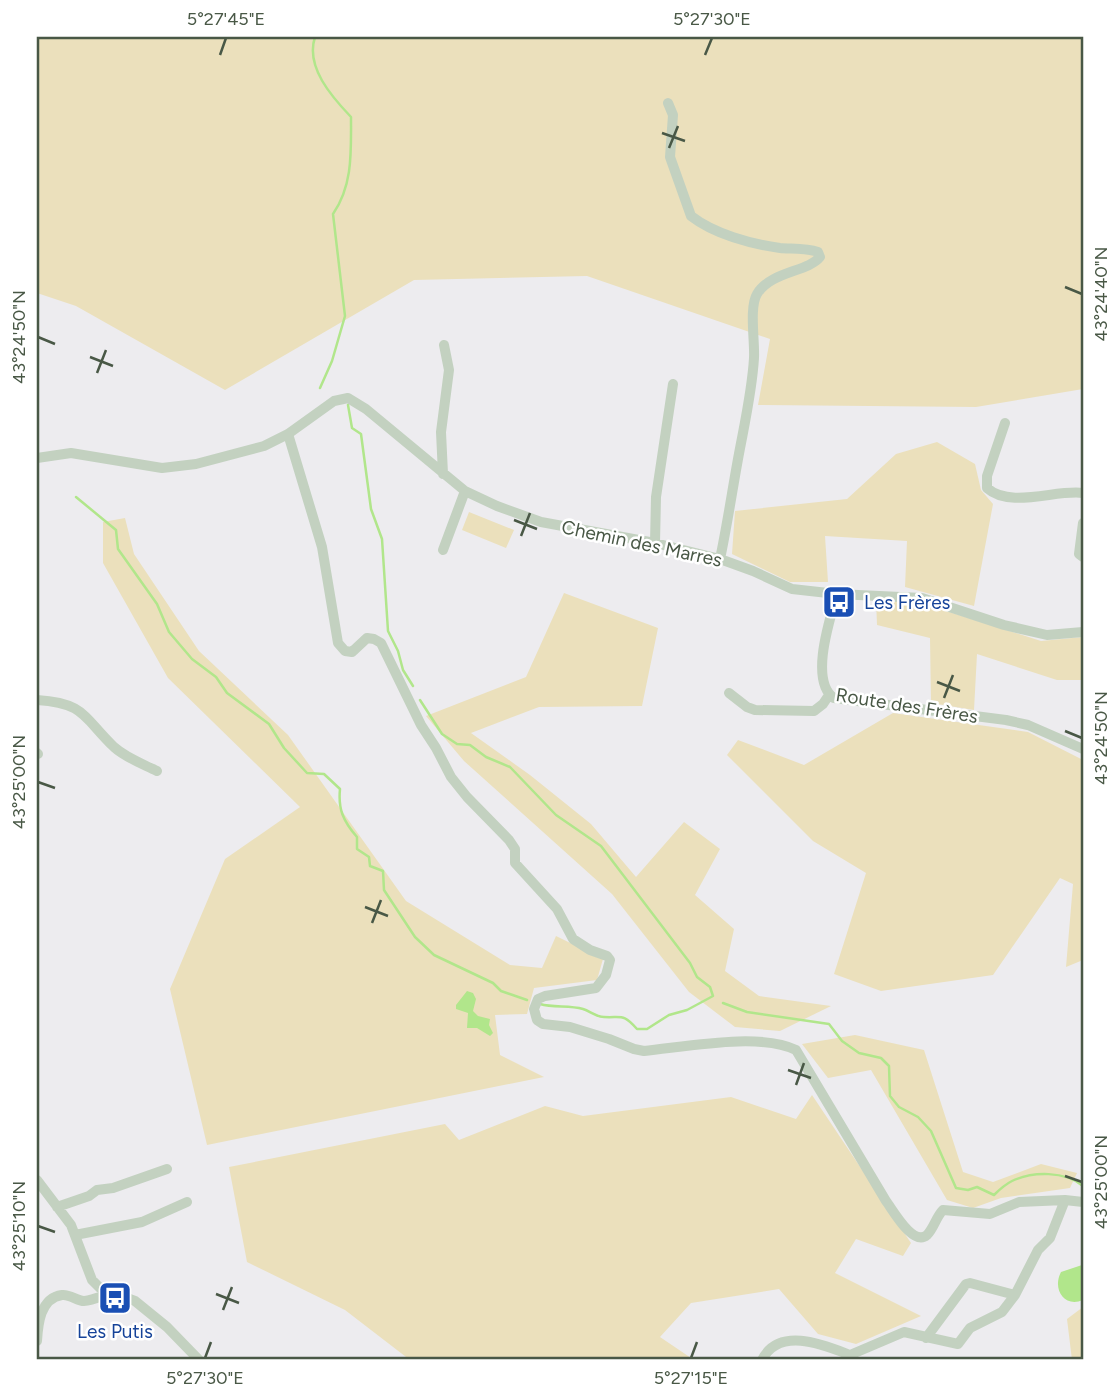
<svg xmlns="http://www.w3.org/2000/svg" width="1120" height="1397" font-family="Figtree,sans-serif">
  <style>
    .green { fill: #ebe0bc }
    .water { fill: #b1e68b }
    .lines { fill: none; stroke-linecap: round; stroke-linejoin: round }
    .stream { stroke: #b1e68b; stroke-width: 2.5 }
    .minor { stroke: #c3d1c0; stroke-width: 10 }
    .ticks { fill: none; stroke: #495846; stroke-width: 2.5 }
    .labels { text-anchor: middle; stroke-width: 5; stroke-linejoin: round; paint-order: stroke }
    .street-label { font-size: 19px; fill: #495846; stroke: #fff }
    .transit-label { font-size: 19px; fill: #164399; stroke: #fff; text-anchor: start }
    .neatline { fill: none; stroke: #495846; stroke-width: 2.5 }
    .ticks-label { font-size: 18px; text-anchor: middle; fill: #495846 }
  </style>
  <rect width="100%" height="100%" fill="#edecef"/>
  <path class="green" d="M 37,37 L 1083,37 L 1083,389 L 976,407 L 758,405 L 770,339 L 587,276 L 414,280 L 225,390 L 76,306 L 37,293 Z
    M 937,442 L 975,464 L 981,490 L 993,504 L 974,606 L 905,587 L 907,541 L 825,536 L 828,582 L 790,582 L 732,554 L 735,511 L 847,499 L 896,454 Z
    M 469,512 L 514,530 L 506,548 L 462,530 Z
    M 125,518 L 134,554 L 199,651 L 288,735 L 406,901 L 510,965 L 542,968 L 556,936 L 603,959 L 597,980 L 534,988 L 527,1014 L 495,1015 L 500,1055 L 544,1077 L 207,1145 L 170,989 L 225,859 L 300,807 L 168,678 L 103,563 L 103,522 Z
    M 564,593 L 658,628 L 642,706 L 539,707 L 471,733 L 530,775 L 591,824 L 636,877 L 684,822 L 720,849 L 695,895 L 734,929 L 725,971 L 759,996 L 831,1006 L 780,1031 L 735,1027 L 689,992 L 612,894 L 464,761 L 426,716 L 526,677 Z
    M 876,599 L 921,603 L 1041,641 L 1083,637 L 1083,680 L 1057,680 L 977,654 L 974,710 L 931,703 L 930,638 L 877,625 Z
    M 893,713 L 1028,732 L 1083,760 L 1083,960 L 1066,967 L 1073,884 L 1060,878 L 993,975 L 881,991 L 834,974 L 866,873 L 813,841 L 727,755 L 738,740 L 804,765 Z
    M 855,1035 L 924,1050 L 963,1172 L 993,1182 L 1041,1164 L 1077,1173 L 1070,1188 L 1001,1198 L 973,1208 L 947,1200 L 871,1070 L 828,1078 L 802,1044 Z
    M 812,1095 L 911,1243 L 903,1256 L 856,1239 L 835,1273 L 921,1316 L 856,1344 L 818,1334 L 779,1289 L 691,1303 L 660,1337 L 694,1360 L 410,1360 L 345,1310 L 247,1262 L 229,1167 L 445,1124 L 459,1140 L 545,1106 L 583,1116 L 731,1097 L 796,1119 Z
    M 1083,1307 L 1083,1360 L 1072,1360 L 1067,1319 Z"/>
  <path class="water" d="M 467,991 L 473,993 L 476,999 L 473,1011 L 478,1016 L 490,1019 L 489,1025 L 493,1033 L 490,1036 L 477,1028 L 467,1028 L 468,1013 L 456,1009 L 456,1005 Z
    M 1082,1265 L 1083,1300 C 1064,1308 1052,1289 1061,1272 Z"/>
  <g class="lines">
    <path class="stream" d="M 315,37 C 305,67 332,97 351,117 C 351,152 353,185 333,214 L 345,316 L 332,361 L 320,388
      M 348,405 L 352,428 L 361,434 L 371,509 L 382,539 L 388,631 L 398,651 L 403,670 L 413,686
      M 76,497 L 116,530 L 118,549 L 157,604 L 169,632 L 192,659 L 216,677 L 227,693 L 269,724 L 284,748 L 307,773 L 324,774 L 340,789 C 338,809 343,821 357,837 L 357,849 L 369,857 L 370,866 L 383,871 L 384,890 L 415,937 L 434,955 L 493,983 L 501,991 L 527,1000
      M 420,700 L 442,734 L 457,744 L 470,745 L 486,757 L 510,767 L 556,815 L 601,846 L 690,963 L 697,977 L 710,987 L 713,996 L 687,1010 L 669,1015 L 647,1029 L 637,1029 C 623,1013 622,1018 604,1017 C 596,1017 590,1011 583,1009 C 569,1005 554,1008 540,1004
      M 723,1003 L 747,1012 L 829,1024 L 842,1041 L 859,1053 L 881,1058 L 889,1066 L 890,1096 L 899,1107 L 918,1117 L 931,1131 L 956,1188 L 968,1190 L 977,1187 L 994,1195 C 999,1190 1006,1184 1012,1181 C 1033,1171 1065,1171 1083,1186"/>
    <path class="minor" d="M 668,103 L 673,115 L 670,157 L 691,216 C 714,234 751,244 780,248 C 792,249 806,248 818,252 L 820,257 C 808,272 771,271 757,294 C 749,307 755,342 754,358 C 752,392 744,426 738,459 C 732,492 727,526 720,559
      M 1005,423 L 987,476 L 987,488 C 1010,509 1057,489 1083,493
      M 288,434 L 322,547 L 338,643 L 345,651 L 352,652 L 367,638 L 374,639 L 381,643 L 421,725 L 436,748 L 451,777 L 467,797 L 509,840 L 515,849 L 515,863 L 557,909 L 573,939 L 590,950 L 607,956 L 610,960 L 606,975 L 596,988 L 545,996 L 538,999 L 534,1009 L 537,1020 L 543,1024 L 570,1027 L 609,1039 L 634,1049 L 644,1051 C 685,1047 760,1032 796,1050 L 886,1201 C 893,1210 913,1247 927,1235 C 934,1228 936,1217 943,1210 L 990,1214 L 1019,1202 L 1065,1200 L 1083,1202
      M 37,458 L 71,453 L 162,468 L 196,464 L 264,446 L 288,434 L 334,401 L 348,398 L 366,409 L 465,491 L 497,506 L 541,522 L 655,543 L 720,559 L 753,571 L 792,589 L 837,594 L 922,598 L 1004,625 L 1047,635 L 1083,632
      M 443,474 L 441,432 L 449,370 L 444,345
      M 1083,523 L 1079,554 L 1083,557
      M 655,543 L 656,497 L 673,384
      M 443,550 L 465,491
      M 837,594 C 830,619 809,681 834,698 L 1006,720 L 1028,725 L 1083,749
      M 729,693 L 747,707 L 755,710 L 814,711 L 823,704 L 829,695
      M 37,700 C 85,703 83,717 114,747 C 126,758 143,764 157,771
      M 37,753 L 38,754
      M 37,1180 L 71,1225 L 92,1280 L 100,1288 L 135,1301 L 167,1327 L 199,1360
      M 57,1207 L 89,1196 L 97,1190 L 113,1188 L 167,1169
      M 75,1235 L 142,1222 L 187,1202
      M 926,1338 L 966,1284 L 970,1283 L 1015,1295
      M 37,1341 C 38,1325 40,1298 62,1295 C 70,1294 77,1301 84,1301 C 93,1301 103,1295 112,1292
      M 762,1360 C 779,1326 824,1345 850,1355 L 904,1332 L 958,1344 L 970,1328 L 1002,1312 L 1015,1295 L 1038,1250 L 1050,1238 L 1065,1200"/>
  </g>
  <path class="ticks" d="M 220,55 L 226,38M 705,55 L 712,38M 662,133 L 685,141M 669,148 L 678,126M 1065,287 L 1082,294M 38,337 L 55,344M 90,357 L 113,366M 97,373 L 106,350M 514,520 L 537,529M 521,536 L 530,513M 937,682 L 960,691M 944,698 L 953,675M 1065,731 L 1082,738M 38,782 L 55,788M 365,907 L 388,916M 372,923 L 381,900M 788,1070 L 811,1078M 796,1085 L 804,1063M 1065,1176 L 1082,1182M 38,1226 L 55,1232M 216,1294 L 239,1303M 223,1310 L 232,1287M 205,1358 L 211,1342M 691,1358 L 697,1342"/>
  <defs>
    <symbol id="bus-square" viewBox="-11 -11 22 22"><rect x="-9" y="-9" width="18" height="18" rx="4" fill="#1a4fb4" stroke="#fff"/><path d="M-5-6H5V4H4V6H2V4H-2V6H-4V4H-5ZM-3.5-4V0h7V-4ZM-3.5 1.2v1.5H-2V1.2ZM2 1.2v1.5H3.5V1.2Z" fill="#fff"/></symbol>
  </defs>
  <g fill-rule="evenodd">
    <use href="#bus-square" x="820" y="583" width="38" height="38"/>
    <use href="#bus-square" x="96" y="1279" width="38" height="38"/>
  </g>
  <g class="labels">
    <g class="street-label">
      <text transform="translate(642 543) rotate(12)" y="7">Chemin des Marres</text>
      <text transform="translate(907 705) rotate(9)" y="7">Route des Frères</text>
    </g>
    <g class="transit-label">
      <text x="864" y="609">Les Frères</text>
      <text x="115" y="1338" text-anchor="middle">Les Putis</text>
    </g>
  </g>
  <rect width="1120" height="1397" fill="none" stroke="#ffffff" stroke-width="77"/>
  <rect x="38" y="38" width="1044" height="1320" class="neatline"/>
  <g class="ticks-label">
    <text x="226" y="25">5°27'45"E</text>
    <text x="712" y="25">5°27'30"E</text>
    <text transform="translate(1101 294) rotate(-90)" y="6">43°24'40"N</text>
    <text transform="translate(19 337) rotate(-90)" y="6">43°24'50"N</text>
    <text transform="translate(1101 738) rotate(-90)" y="6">43°24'50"N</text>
    <text transform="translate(19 782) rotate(-90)" y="6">43°25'00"N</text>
    <text transform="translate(1101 1182) rotate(-90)" y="6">43°25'00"N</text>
    <text transform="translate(19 1226) rotate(-90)" y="6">43°25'10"N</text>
    <text x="205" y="1384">5°27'30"E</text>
    <text x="691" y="1384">5°27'15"E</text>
  </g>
</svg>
